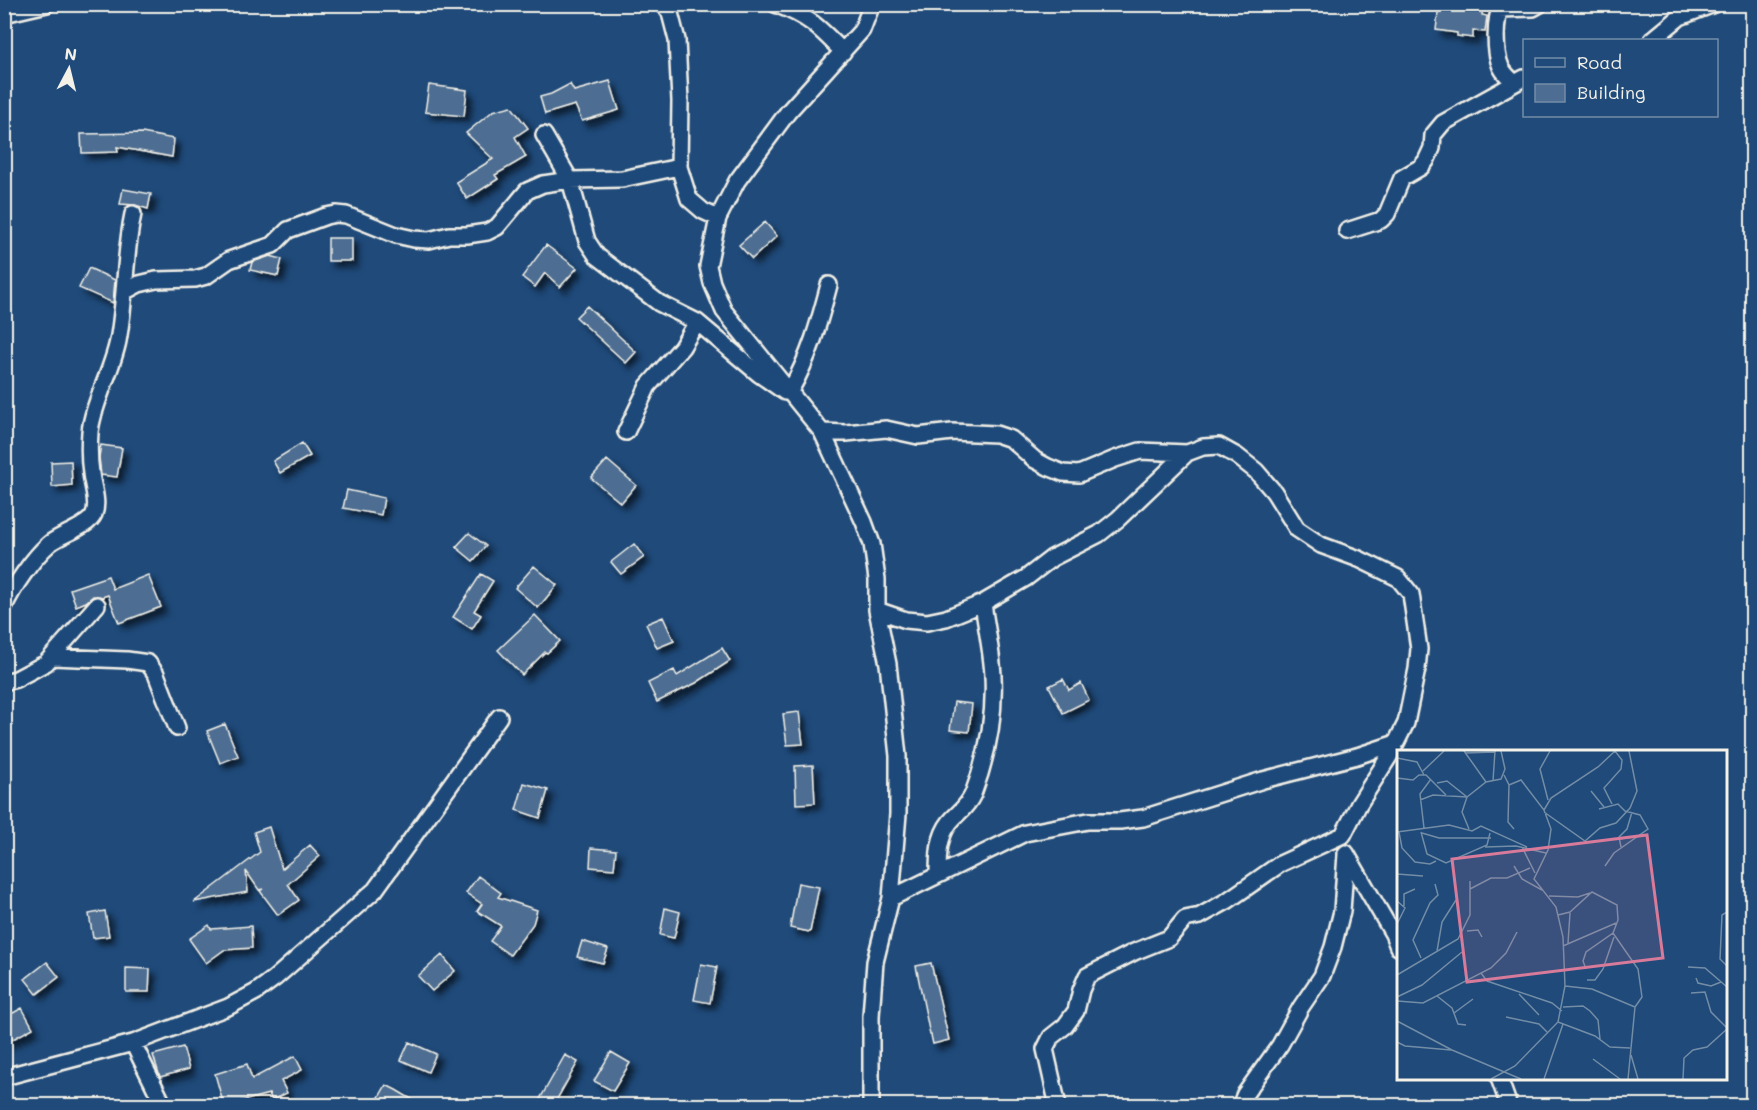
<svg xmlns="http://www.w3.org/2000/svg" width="1757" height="1110" font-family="Mali,sans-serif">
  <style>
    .building { fill: #4d6e92; stroke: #f4f1e8; stroke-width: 1.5; filter: url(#shadow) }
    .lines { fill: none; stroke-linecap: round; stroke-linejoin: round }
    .minor-casing { stroke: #f4f1e8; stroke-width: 20 }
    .minor { stroke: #1f4a7a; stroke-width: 15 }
    .inset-road { fill: none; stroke: #748da6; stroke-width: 1.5 }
    .view { fill: #d87a9a; fill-opacity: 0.15; stroke: #d87a9a; stroke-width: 3 }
    .inset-edge { fill: none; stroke: #f4f1e8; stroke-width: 3 }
  </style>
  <defs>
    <filter id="shadow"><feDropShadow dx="5.5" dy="5.5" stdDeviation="3" flood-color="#0009"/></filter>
  </defs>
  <rect width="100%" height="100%" fill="#1f4a7a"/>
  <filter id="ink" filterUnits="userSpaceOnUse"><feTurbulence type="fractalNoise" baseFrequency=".0167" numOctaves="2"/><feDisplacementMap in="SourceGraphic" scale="12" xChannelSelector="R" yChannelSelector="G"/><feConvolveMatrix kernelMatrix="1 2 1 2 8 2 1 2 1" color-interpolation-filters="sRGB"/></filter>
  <g filter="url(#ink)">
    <path class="building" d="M 1439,4 L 1483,4 L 1482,15 L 1487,16 L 1485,32 L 1473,31 L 1473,38 L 1457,36 L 1457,33 L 1436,30 Z
      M 610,81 L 619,110 L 582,121 L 575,105 L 545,114 L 540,97 L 551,94 L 570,84 L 574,91 Z
      M 429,85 L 467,90 L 464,116 L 425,112 Z
      M 511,106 L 528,128 L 515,137 L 526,157 L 495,175 L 498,179 L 467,199 L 456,182 L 493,159 L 466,133 L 493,111 Z
      M 142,133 L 174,139 L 172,157 L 117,147 L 118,152 L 82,153 L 81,134 Z
      M 123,189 L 151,194 L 148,209 L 135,205 L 120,204 Z
      M 765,222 L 777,236 L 752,259 L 739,245 Z
      M 328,238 L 352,238 L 352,261 L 328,261 Z
      M 546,245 L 577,268 L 560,287 L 545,273 L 535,287 L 522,277 Z
      M 270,256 L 282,259 L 278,276 L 250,270 L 252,262 Z
      M 89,268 L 115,280 L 113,303 L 79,288 Z
      M 587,306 L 636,352 L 626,363 L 576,317 Z
      M 302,443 L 310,456 L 280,473 L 273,461 Z
      M 101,445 L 122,448 L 117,477 L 101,475 L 99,457 Z
      M 607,460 L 636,485 L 621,503 L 591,478 Z
      M 71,461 L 72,485 L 52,487 L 51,462 Z
      M 347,490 L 384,498 L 381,515 L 343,508 Z
      M 469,533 L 486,546 L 473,561 L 456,547 Z
      M 634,544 L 644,557 L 621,574 L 611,562 Z
      M 534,566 L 557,585 L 538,608 L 515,588 Z
      M 481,574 L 493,581 L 474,611 L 481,615 L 472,629 L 453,617 Z
      M 148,575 L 161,607 L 119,623 L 108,595 L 102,597 L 93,596 L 86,602 L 76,606 L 70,589 L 108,576 L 113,589 Z
      M 535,615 L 560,641 L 547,653 L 545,652 L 522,675 L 498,650 Z
      M 663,617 L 674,641 L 657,648 L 646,624 Z
      M 722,648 L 730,661 L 696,683 L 657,702 L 648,683 L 674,670 L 677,676 Z
      M 1063,679 L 1069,690 L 1081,683 L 1089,700 L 1063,713 L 1049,686 Z
      M 954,702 L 972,704 L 969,732 L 950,730 Z
      M 799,712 L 803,744 L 787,745 L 783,714 Z
      M 225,724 L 238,756 L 220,763 L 207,731 Z
      M 813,765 L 815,803 L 796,804 L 795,766 Z
      M 524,783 L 548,790 L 540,818 L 516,810 Z
      M 269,827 L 282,869 L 310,845 L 320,856 L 288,884 L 299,900 L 278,915 L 260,891 L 263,889 L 259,890 L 246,871 L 248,892 L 194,902 L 260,852 L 254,832 Z
      M 591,848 L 616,850 L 614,869 L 590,867 Z
      M 478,876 L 501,893 L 498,897 L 537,910 L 533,924 L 510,955 L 490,941 L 501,926 L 477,911 L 482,904 L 466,893 Z
      M 798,883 L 819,887 L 810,932 L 790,928 Z
      M 665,908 L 680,912 L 674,938 L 660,935 Z
      M 105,911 L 109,936 L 93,938 L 89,914 Z
      M 209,925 L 211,929 L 251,926 L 252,948 L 224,950 L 206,963 L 189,939 Z
      M 582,941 L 608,949 L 603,963 L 577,957 Z
      M 442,955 L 455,971 L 432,991 L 418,976 Z
      M 47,962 L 59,977 L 37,994 L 25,979 Z
      M 931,963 L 949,1040 L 933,1044 L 931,1035 L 930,1035 L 916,966 Z
      M 701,964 L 717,967 L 710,1003 L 694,1000 Z
      M 126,968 L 150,969 L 149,992 L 126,992 Z
      M 22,1008 L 33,1028 L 4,1044 L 4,1018 Z
      M 409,1042 L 436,1054 L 428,1072 L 401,1060 Z
      M 183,1047 L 189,1069 L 160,1077 L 153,1055 Z
      M 611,1052 L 630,1063 L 613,1091 L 594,1081 Z
      M 565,1055 L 578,1062 L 553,1106 L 551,1106 L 540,1099 Z
      M 295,1056 L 302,1070 L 281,1081 L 287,1093 L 272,1100 L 269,1094 L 224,1106 L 215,1074 L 247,1064 L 252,1079 Z
      M 386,1085 L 396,1090 L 423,1106 L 374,1106 Z"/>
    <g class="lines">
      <defs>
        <path id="minor" d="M 664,4 L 670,13 L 677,40 L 680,101 L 679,167 L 689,199 L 703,211 L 718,218
          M 775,4 C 809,17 818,26 843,52
          M 1501,4 C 1495,21 1494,51 1501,67 C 1504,73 1509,78 1514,82
          M 1499,9 L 1533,8 L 1540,4
          M 4,14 L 47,4
          M 1652,40 L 1680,17 L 1714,4
          M 544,135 L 570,180 L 587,241 L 597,256 L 659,303 L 697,322 L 759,374 L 785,392
          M 1347,231 L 1381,220 L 1387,214 L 1402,178 L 1421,167 L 1426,161 L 1432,148 L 1433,135 L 1443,123 L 1524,78
          M 124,292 L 139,284 L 156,280 L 195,279 L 206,276 L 229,260 L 273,245 L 288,230 L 326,216 L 336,214 L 346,215 L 396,235 L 414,239 L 429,240 L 449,235 L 467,235 L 487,232 L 497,227 L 527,191 L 543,184 L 570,180 L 622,179 L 679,167
          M 790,391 C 810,356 819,323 829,285
          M 626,432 L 648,386 L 682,347 L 697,322
          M 822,432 L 846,433 L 886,429 L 918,436 L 952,432 L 996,434 L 1011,439 L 1035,460 L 1048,467 L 1063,473 L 1079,474 L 1115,459 L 1140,451 L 1187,453
          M 4,607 C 13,587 33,558 49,544 C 60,534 88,528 94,514 C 99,502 92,485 91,473 C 89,460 89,446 90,432 C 93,403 112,371 118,341 C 126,299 124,256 133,214
          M 877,610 L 906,620 L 927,622 L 946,618 L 983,603 L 1026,578 L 1052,558 L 1099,534 L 1118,519 L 1187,453 L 1203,447 L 1219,446 L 1237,456 L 1256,471 L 1274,492 L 1297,529 L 1321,545 L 1359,559 L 1398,578 L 1411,594 L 1419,649 L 1417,669 L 1406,723 L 1390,755 L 1359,804 L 1343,835 L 1280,864 L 1227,901 L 1200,916 L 1185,919 L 1169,938 L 1134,952 L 1087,976 L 1081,990 L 1076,1011 L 1065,1026 L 1051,1037 L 1045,1049 L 1058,1106
          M 52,657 L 127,660 L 148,663 L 156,674 L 177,728
          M 4,682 L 16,679 L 46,663 L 97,605
          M 1346,853 L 1393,934 L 1398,947
          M 938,875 C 938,857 938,837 950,822 C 959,811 966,809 973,794 C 987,757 995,715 993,676 C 992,652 986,627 983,603
          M 891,898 L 1025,833 L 1088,821 L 1120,821 L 1143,818 L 1263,780 L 1357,756 L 1396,743
          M 133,1043 L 164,1106
          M 4,1077 L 133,1043 L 228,1007 L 256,992 L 275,978 L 375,890 L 499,717
          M 1499,1078 L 1509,1106
          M 871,1106 L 871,1016 L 875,962 L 891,898 L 898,814 L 898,756 L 888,664 L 877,610 L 877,579 L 872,544 L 864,522 L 822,432 L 724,311 L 712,283 L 708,266 L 718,218 L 737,181 L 788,112 L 862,30 L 872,4
          M 1240,1106 L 1245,1094 L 1280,1045 L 1301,1007 L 1322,976 L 1333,947 L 1342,911 L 1346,854"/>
      </defs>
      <use href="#minor" class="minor-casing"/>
      <use href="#minor" class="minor"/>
    </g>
  </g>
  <g transform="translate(1397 750)">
    <rect width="330" height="330" fill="#1f4a7a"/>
    <path class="inset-road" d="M 67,1 L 89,32M 68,3 L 98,2M 0,8 L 20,12 L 27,25M 26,21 L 47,1M 107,25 L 112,35 L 111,72 L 117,79M 0,28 L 16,30 L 22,25 L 29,25 L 49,45M 96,31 L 98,1M 40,33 L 50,31 L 70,47 L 65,62 L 72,79M 194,41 L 207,57M 23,50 L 36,45 L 70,47 L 89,32 L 104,29 L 108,19 L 104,1M 151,50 L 143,19 L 153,1M 202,59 L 221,54 L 228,61 L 243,65 L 251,79 L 217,103 L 208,116M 147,60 L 154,48 L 201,17 L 218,1 L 225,10 L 224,19 L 207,38 L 215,54M 147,62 L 188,91 L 203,78 L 219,73 L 233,58 L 240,41 L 232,1M 27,78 L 23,44 L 34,29M 0,82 L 52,75 L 75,81 L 84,76 L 130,97M 2,82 L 5,98 L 18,112 L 33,114 L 39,111M 24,82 L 30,104 L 49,113 L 90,95 L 93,83M 25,83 L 42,88 L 94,88M 222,89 L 243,86M 88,97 L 119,96 L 149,103M 125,97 L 138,123M 224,97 L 222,87 L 230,79 L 235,62M 117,116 L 125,129 L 145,140M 0,124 L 26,126M 73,139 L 94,128 L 110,128 L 133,118M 152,146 L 181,147 L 193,143M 0,151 L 8,158 L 0,174M 7,156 L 7,144 L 18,139M 330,162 L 325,165 L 323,209 L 330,216M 161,165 L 173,162 L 195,142 L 220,155 L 221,170 L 216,183 L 189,202 L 186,211 L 189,219M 70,181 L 81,180 L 85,187M 216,183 L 241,219 L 245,247 L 238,257M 171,193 L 173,163M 166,196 L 219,173M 40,201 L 45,172 L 59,150M 24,208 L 16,190 L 33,153 L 41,145 L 38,134M 291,217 L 308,218 L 330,237M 84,223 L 90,231 L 155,253 L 165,261M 0,225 L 61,189 L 73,165 L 73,131M 299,228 L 301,233 L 314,236 L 324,232M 190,230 L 198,230 L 206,219 L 217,187M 168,236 L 195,239 L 238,257 L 231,329M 294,243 L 308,242 L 314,262 L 330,278M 122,244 L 142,265M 40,246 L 55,258 L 61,274 L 69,275M 0,247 L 25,235 L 65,202M 0,251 L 26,253 L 94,218 L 109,203 L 120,182M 166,257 L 186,256 L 193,261 L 201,270 L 203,289M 57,263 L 76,249M 109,267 L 142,274 L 150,282M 0,271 L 55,300 L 124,329M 161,272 L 198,286 L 213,297 L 233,298M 0,292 L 8,296 L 54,300M 234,305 L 241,329M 196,309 L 223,329M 94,329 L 118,316 L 161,272 L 168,236 L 166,187 L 159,157 L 137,129 L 151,100 L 154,79 L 147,60 L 124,30 L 112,35M 147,329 L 166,274M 286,329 L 287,308 L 296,300 L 310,297 L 330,279"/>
    <path class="view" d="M 250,85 L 266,208 L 70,232 L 55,109 Z"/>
    <rect width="330" height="330" class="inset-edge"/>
  </g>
  <rect width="1757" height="1110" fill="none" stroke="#1f4a7a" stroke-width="24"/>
  <rect x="12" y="12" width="1733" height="1086" fill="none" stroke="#f4f1e8" stroke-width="2" filter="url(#ink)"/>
  <rect x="1523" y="39" width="195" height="78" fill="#1f4a7a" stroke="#748da6" stroke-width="1.5"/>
  <rect x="1535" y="58" width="30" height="9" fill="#1f4a7a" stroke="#748da6" stroke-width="1.5"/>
  <text x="1577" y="69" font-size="18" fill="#f4f1e8">Road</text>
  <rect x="1535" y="84" width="30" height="18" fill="#4d6e92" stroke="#748da6" stroke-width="1.5"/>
  <text x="1577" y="99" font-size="18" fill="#f4f1e8">Building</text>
  <g transform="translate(69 69) rotate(7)" stroke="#1f4a7a" stroke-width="4.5" paint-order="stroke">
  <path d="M0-4.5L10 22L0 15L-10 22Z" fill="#f4f1e8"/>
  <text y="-9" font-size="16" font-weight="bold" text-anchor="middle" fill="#f4f1e8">N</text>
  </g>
</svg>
